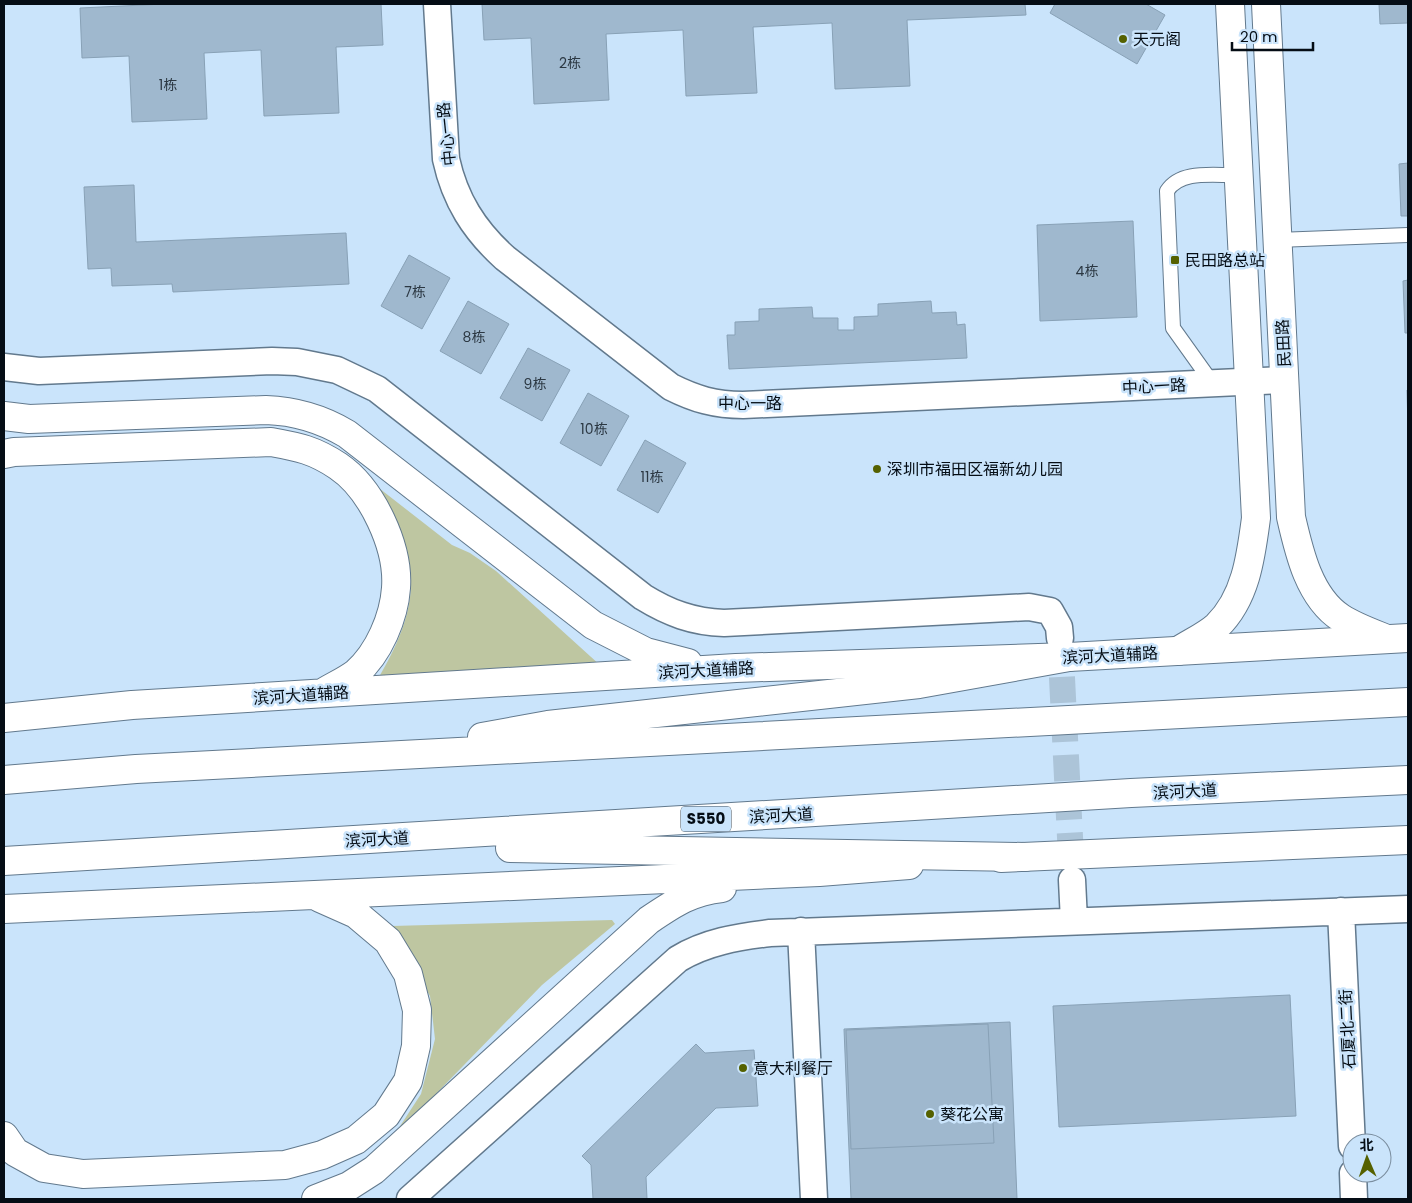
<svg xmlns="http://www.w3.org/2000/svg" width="1412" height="1203" font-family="Poppins,'Noto Sans SC',sans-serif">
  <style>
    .green { fill: #bec6a1 }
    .building { fill: #9fb8ce; stroke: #88a1b6 }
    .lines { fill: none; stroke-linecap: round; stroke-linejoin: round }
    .street-tunnel { stroke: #acc4d8; stroke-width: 26; stroke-dasharray: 26 13; stroke-linecap: butt }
    .lane-casing { stroke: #62798d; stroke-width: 16 }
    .street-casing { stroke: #62798d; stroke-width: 29 }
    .secondary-casing { stroke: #62798d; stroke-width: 30 }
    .primary-casing { stroke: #62798d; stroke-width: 30 }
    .highway-casing { stroke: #62798d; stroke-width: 30 }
    .lane { stroke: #fff; stroke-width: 14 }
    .street { stroke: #fff; stroke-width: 26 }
    .secondary { stroke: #fff; stroke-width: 28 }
    .primary { stroke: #fff; stroke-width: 28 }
    .highway { stroke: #fff; stroke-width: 28 }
    .poi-dot { fill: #556100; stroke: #cae4fb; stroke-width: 2 }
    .labels { text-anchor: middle; stroke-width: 5; stroke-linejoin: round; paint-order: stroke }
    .number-label { font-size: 14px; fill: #2c3843 }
    .shield { fill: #cae4fb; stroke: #404e5a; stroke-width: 1 }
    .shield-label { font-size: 15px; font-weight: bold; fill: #050d15 }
    .poi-label { font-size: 16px; fill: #050d15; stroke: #cae4fb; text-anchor: start }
    .street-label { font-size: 16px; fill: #050d15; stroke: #cae4fb }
  </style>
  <rect width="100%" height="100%" fill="#cae4fb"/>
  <path class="green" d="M 366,478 L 452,545 L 470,553 L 496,571 L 601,666 L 379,677 C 402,637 422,592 404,545 C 395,522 378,499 366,478 Z
    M 612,920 L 615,924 L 542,985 L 391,1140 L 421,1094 L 435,1039 L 430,996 L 391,930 L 392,926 Z"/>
  <path class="building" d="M 164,4 L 381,4 L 383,45 L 336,47 L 339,113 L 264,116 L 261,50 L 204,53 L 207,119 L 132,122 L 129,56 L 82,58 L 80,8 Z
    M 482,4 L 1025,4 L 1026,15 L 907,20 L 910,86 L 835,89 L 832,23 L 753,27 L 757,93 L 686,96 L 683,30 L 606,34 L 609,100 L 534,104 L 531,38 L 484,40 Z
    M 1055,4 L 1146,4 L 1165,15 L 1137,64 L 1050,13 Z
    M 1379,4 L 1408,4 L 1408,23 L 1380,24 Z
    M 1408,163 L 1408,216 L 1401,216 L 1399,164 Z
    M 134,185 L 136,242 L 346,233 L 349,284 L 173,292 L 172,284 L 112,286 L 111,268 L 88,269 L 84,187 Z
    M 1133,221 L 1137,317 L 1040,321 L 1037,225 Z
    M 409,255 L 450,278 L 422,329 L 381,306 Z
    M 1408,280 L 1408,333 L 1405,333 L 1403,281 Z
    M 468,301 L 509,324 L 481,374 L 440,351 Z
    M 931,301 L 932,313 L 956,312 L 957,325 L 965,324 L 967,358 L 729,369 L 727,335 L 735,335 L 735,322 L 759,321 L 759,309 L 812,307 L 813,318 L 838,318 L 838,330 L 854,330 L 854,317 L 878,316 L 878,304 Z
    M 528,348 L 570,370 L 542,421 L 500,398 Z
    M 1408,389 L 1408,428 L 1407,390 Z
    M 588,393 L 629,416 L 601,466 L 560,443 Z
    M 645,440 L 686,463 L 658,513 L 617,490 Z
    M 1290,995 L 1296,1116 L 1059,1127 L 1053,1006 Z
    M 1010,1022 L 1017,1199 L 851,1199 L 844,1029 Z
    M 988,1024 L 994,1143 L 851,1149 L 846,1030 Z
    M 696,1044 L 705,1053 L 754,1050 L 758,1106 L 716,1108 L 646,1177 L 647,1199 L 593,1199 L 591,1165 L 582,1156 Z"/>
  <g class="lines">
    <path class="street-tunnel" d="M 1060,638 L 1072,877"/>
    <defs>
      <path id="lane" d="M 1277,240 L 1408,235
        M 1213,384 L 1173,328 L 1167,191 C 1181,169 1215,176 1239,175"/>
      <path id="street" d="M 437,4 L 446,159 C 455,200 474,230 505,258 L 671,387 C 695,399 715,405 743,405 L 1284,380
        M 4,367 L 39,371 L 272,361 L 297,362 L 337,370 L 377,389 L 643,597 C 669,613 693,622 724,623 L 1029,607 L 1050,611 L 1059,627 L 1060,638
        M 1072,880 L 1074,921
        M 1341,911 L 1352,1146
        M 801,931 L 814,1199
        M 1353,1173 L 1354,1199
        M 410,1199 L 678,959 C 706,942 737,937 770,933 L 1408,909"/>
      <path id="secondary" d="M 1266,4 L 1291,517 C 1299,552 1309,597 1341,618 C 1355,627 1372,633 1387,639
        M 1178,651 C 1190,643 1206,636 1217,626 C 1246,598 1251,556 1256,518 L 1230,4"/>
      <path id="primary" d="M 4,416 L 29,419 L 266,410 C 296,411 322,419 347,434 L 593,625 L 646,652 L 688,663
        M 4,454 L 14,452 L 271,442 C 299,447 314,450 338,466 C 372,489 399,547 396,588 C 394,617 379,653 356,673 C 347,680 334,686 324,692
        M 4,718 L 132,705 L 736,668 L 1069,657 L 1408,638
        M 1001,858 L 1408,840
        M 4,909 L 819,872 L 909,865
        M 4,1136 L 15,1152 L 44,1168 L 83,1174 L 285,1165 L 322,1155 L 356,1140 L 386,1115 L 408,1081 L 416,1046 L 417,1010 L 408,974 L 388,941 L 356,914 L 320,898
        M 316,1199 L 349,1186 L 374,1170 L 649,920 C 674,903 692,891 722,888"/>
      <path id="highway" d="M 482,737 L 548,725 L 919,684 L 1069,657
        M 4,780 L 136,769 L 1408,702
        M 510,848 L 1025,857
        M 4,861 L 1131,793 L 1408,780"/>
    </defs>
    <use href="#lane" class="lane-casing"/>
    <use href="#street" class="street-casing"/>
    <use href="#secondary" class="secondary-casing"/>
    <use href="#primary" class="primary-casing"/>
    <use href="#highway" class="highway-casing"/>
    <use href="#lane" class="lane"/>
    <use href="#street" class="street"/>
    <use href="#secondary" class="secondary"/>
    <use href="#primary" class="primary"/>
    <use href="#highway" class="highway"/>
  </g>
  <g class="poi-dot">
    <circle cx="1123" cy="39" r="5"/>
    <rect x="1170" y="255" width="10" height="10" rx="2.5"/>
    <circle cx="877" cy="469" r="5"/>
    <circle cx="743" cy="1068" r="5"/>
    <circle cx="930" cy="1114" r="5"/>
  </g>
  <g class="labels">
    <g class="number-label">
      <text x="570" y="68">2栋</text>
      <text x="168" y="90">1栋</text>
      <text x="1087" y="276">4栋</text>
      <text x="415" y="297">7栋</text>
      <text x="474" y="342">8栋</text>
      <text x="535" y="389">9栋</text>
      <text x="594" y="434">10栋</text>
      <text x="652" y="482">11栋</text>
    </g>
    <rect class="shield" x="681" y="806.5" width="50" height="25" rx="4"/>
    <g class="shield-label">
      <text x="706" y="824">S550</text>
    </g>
    <g class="poi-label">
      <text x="1133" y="45">天元阁</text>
      <text x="1185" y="266">民田路总站</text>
      <text x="887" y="475">深圳市福田区福新幼儿园</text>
      <text x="753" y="1074">意大利餐厅</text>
      <text x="940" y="1120">葵花公寓</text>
    </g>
    <g class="street-label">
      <text transform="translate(446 134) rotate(-96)" y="6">中心一路</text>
      <text transform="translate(1283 343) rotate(-93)" y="6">民田路</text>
      <text transform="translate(1154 386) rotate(-3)" y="6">中心一路</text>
      <text x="750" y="409">中心一路</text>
      <text transform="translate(1110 655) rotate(-3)" y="6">滨河大道辅路</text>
      <text transform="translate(706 670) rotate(-3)" y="6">滨河大道辅路</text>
      <text transform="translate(301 695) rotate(-4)" y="6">滨河大道辅路</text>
      <text transform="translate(1185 791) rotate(-3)" y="6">滨河大道</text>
      <text transform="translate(781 815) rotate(-3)" y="6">滨河大道</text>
      <text transform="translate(377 839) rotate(-3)" y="6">滨河大道</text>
      <text transform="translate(1347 1029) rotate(-93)" y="6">石厦北二街</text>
    </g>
  </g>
  <rect width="1412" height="1203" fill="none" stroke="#050d15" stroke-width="10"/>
  <g transform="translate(1367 1158) rotate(358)"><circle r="24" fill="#cae4fb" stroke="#7b8e9f"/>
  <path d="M0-4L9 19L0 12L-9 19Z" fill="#556100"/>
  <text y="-8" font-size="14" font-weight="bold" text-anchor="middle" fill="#050d15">北</text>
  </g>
  <path d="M1232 42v8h81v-8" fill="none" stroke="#050d15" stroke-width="2.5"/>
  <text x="1240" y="42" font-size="15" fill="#050d15" stroke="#cae4fb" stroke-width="4" paint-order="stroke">20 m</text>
</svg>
